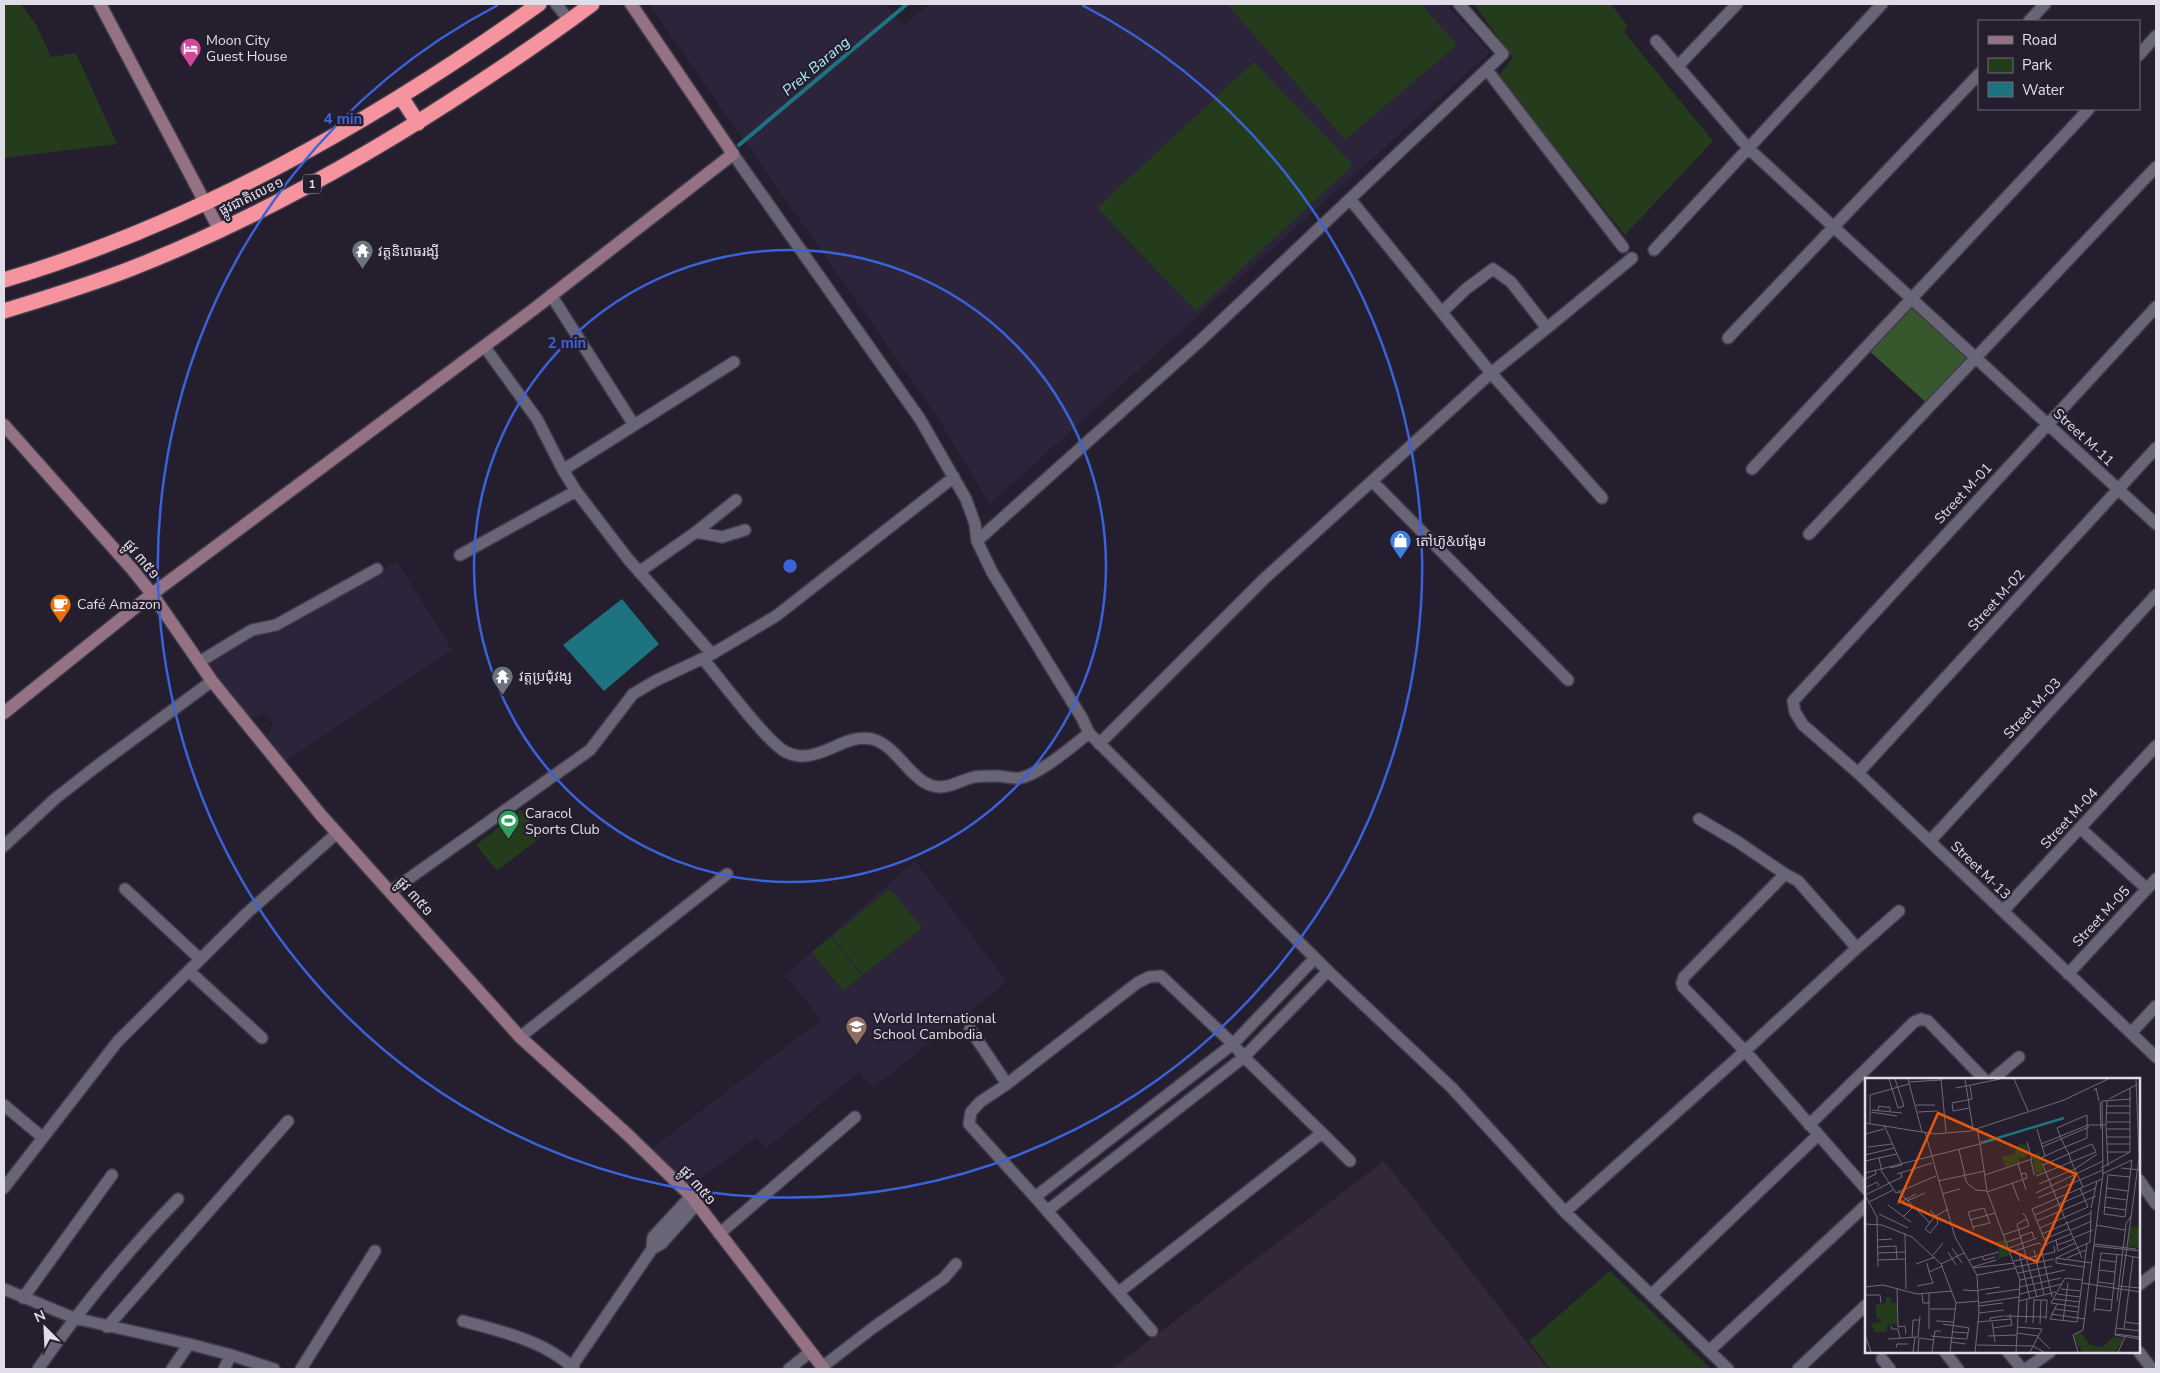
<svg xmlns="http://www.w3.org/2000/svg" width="2160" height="1373" font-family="'Nunito Sans','Noto Sans Khmer',sans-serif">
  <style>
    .industrial { fill: #332837 }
    .built { fill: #2c243a }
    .green { fill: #243c1c }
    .forest { fill: #37582c }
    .water { fill: #1d737f }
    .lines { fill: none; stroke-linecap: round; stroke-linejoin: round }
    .stream { stroke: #1d737f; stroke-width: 4 }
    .street-casing { stroke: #403b48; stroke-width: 14 }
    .secondary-casing { stroke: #403b48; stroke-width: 15 }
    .highway-casing { stroke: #403b48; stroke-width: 18 }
    .street { stroke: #6a6477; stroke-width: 11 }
    .secondary { stroke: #947283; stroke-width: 12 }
    .highway { stroke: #f5949e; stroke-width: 15 }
    .ring { fill: none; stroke: #3a63da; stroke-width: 2.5 }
    .labels { text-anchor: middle; stroke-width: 4.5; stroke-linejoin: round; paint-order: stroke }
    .shield { fill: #241e2e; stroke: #a8a4b0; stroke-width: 1 }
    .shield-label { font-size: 12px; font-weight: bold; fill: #e0dde8 }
    .poi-label { font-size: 14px; fill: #e0dde8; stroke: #241e2e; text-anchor: start }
    .street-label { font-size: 14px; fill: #e0dde8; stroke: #241e2e }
    .water-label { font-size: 15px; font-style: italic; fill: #aeeef9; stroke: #241e2e }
    .inset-river { fill: none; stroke: #1d737f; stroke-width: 2.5 }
    .inset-road { fill: none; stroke: #6f6a78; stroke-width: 1 }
    .view { fill: #e8590c; fill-opacity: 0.15; stroke: #e8590c; stroke-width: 2.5 }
    .inset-edge { fill: none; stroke: #e0dde8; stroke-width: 2.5 }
    .centre { fill: #3a63da; stroke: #241e2e; stroke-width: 2.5 }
    .ring-label { font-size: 15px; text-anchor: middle; font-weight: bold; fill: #3a63da; stroke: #241e2e; stroke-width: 4.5; stroke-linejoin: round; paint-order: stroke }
  </style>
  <rect width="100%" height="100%" fill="#241e2e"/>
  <path class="industrial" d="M 1384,1161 L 1548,1369 L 1112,1369 Z"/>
  <path class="built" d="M 655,4 L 884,4 L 904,25 L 929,4 L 1446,4 L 1490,52 L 990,504 L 938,418 L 651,7 Z
    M 397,561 L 452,650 L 286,761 L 268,739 L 272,723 L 266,714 L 250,717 L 209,664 L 255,633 L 275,631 Z
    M 915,861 L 1007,982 L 873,1088 L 859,1072 L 766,1149 L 756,1138 L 691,1186 L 652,1148 L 821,1020 L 785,975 Z"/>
  <path class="green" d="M 4,4 L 21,4 L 37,26 L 51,57 L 76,53 L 117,144 L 4,158 Z
    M 1227,4 L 1421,4 L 1457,45 L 1345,140 Z
    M 1474,4 L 1611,4 L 1627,25 L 1624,32 L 1713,141 L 1625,235 L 1498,76 L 1513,58 Z
    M 1254,62 L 1353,165 L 1196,311 L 1097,208 Z
    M 521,810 L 542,836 L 497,871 L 476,845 Z
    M 890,889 L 922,928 L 863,975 L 832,936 Z
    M 831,937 L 862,976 L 843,991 L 812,952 Z
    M 1610,1271 L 1711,1369 L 1550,1369 L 1529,1341 Z"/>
  <path class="forest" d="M 1911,299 L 1976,357 L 1930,406 L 1865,347 Z"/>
  <path class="water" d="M 622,599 L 659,644 L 604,691 L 563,645 Z"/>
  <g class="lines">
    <path class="stream" d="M 739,145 L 907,4"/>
    <defs>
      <path id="street" d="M 556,4 L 569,20
        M 2029,21 L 2045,4
        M 1656,41 L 1749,149 L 2156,524
        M 2139,55 L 2156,36
        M 1678,66 L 1737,4
        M 1487,70 L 1623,247
        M 733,154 L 920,419 L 966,499 L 975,524 L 977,541 L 992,572 L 1082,718 L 1089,733 L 1328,971 L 1452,1088 L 1565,1212 L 1728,1369
        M 1350,199 L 1491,373 L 1602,498
        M 1654,250 L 1882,4
        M 551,295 L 634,425
        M 2156,307 L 1793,701 L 1795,712 L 1803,725 L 1858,773 L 2156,1057
        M 1547,328 L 1632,258
        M 1728,338 L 1979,74
        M 484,346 L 537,419 L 563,470 L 576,491 L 628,559 L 712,654
        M 1752,469 L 2089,109
        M 563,470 L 734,362
        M 1373,482 L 1568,680
        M 696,532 L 736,500
        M 1809,534 L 2156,167
        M 977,541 L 1201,340 L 1503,54 L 1459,4
        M 460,555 L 576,491
        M 639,572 L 696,532 L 722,537 L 745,530
        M 703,659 C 719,677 768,744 786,752 C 796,757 804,757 815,754 C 835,749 850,735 872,739 C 893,744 907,772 924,782 C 944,794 956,781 974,777 C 981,776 990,776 997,776 C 1004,776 1013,779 1020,778 C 1040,774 1073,746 1089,733
        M 199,662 L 252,630 L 276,625 L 377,569
        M 1099,744 L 1264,579 L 1491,373 L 1547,328 L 1511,282 L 1493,269 L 1466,289 L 1442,312
        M 1858,773 L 2156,448
        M 1699,819 L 1738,842 L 1785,874 L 1684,977 L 1682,983 L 1683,987 L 1745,1051 L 1866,1189
        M 2080,828 L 2147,889
        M 1930,841 L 2156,595
        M 4,846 L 56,798 L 97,766 L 212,681
        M 125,889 L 200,959
        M 390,892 L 590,750 L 633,694 L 655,681 L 712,654 L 776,616 L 954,477
        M 2003,911 L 2156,746
        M 1857,948 L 1899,911
        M 189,971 L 262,1038
        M 2068,974 L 2156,879
        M 970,1029 L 1007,1084
        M 2131,1033 L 2156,1006
        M 520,1037 L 727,874
        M 1993,1079 L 2019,1057
        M 4,1105 L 42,1137
        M 1809,1125 L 1914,1022 L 1921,1019 L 1928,1021 L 1984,1079
        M 1322,1133 L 1350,1161
        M 2139,1180 L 2156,1204
        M 4,1188 L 118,1041 L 247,913 L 337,833
        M 1035,1197 L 1233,1044 L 1315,958
        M 1047,1211 L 1244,1057 L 1328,971
        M 1565,1212 L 1745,1051 L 1857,948 L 1798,881 L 1785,874
        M 719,1234 L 855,1117
        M 652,1249 L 661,1244 L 697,1204
        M 2139,1285 L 2156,1272
        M 4,1289 L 74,1318 L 189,1344 L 231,1355 L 274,1369
        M 1119,1292 L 1322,1133 L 1244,1057 L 1233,1044 L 1161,976 L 1149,977 L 1137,983 L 1007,1084 L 980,1102 L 971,1112 L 969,1124 L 1035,1197 L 1152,1331
        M 1651,1295 L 1818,1135
        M 23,1298 L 112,1175
        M 463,1321 C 500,1331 546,1341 574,1369
        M 107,1327 L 288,1121
        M 1709,1351 L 1866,1205
        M 1945,1352 L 1958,1369
        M 2008,1352 L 2022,1369
        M 2139,1352 L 2152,1369
        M 1882,1359 L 1890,1369
        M 822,1367 L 874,1327 L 944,1278 L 956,1264
        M 38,1369 C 81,1308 126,1252 178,1199
        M 172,1369 L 189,1344
        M 224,1369 L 231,1355
        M 301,1369 L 375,1251
        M 570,1369 L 652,1249 L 653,1237 L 691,1196
        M 789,1369 L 810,1352
        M 1798,1369 L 1866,1305
        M 2026,1369 L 2050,1352"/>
      <path id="secondary" d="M 100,4 L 219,229
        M 4,425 L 132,569 L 152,594 L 212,681 L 320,814 L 520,1037 L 627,1134 L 691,1196 L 824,1369
        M 4,713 L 152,594 L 534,309 L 733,154 L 631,4"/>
      <path id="highway" d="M 401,97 L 418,123
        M 4,280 C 198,222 375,121 539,4
        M 4,311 C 46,298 89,285 130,269 C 253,221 370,155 480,82 C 518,57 556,31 592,4"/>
    </defs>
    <use href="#street" class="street-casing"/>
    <use href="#secondary" class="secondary-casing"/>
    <use href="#highway" class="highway-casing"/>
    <use href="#street" class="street"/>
    <use href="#secondary" class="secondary"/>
    <use href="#highway" class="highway"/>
  </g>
  <g class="ring">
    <circle cx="790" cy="566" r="316"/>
    <path d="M1082 5A632 632 0 1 1 498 5"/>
  </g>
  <defs>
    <symbol id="hotel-pin" viewBox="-11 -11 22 30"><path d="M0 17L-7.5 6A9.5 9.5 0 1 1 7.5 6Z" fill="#d1479c" stroke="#241e2e"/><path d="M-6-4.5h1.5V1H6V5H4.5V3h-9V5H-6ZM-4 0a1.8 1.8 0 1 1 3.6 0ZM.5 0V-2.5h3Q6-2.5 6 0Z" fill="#fff"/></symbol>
    <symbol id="temple-pin" viewBox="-11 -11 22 30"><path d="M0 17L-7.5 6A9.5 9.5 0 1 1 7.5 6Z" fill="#6b7280" stroke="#241e2e"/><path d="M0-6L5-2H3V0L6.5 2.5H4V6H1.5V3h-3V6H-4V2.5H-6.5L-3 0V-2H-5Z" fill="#fff"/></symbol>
    <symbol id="shop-pin" viewBox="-11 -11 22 30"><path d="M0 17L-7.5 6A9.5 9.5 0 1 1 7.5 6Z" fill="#3f7fe0" stroke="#241e2e"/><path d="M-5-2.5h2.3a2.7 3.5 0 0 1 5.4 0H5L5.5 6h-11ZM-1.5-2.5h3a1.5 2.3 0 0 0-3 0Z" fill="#fff"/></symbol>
    <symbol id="cafe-pin" viewBox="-11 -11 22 30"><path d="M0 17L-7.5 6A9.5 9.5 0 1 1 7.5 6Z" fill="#e8710a" stroke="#241e2e"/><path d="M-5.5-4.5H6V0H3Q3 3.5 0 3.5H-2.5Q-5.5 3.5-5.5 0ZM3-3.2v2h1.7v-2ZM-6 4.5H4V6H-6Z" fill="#fff"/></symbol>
    <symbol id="stadium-pin" viewBox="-11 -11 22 30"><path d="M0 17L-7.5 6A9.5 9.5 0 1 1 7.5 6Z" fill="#2e9e5b" stroke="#241e2e"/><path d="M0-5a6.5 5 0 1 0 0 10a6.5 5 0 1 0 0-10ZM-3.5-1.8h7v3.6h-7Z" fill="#fff"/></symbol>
    <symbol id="school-pin" viewBox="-11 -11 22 30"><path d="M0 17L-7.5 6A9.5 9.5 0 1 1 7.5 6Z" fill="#8d6e63" stroke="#241e2e"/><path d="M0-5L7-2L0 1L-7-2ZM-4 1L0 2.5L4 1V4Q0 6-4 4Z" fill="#fff"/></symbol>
  </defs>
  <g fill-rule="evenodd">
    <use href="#hotel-pin" x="178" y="36" width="25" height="34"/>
    <use href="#temple-pin" x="350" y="238" width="25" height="34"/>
    <use href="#shop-pin" x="1388" y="528" width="25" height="34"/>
    <use href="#cafe-pin" x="48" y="592" width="25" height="34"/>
    <use href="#temple-pin" x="490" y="664" width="25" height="34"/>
    <use href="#stadium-pin" x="496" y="808" width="25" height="34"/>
    <use href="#school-pin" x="844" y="1014" width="25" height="34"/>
  </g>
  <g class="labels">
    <rect class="shield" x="303" y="174.5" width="18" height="19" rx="4"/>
    <g class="shield-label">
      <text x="312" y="188">1</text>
    </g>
    <g class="poi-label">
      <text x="206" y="45">Moon City<tspan x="206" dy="16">Guest House</tspan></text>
      <text x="378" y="256">វត្តនិរោធរង្សី</text>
      <text x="1416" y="546">តៅហ៊ូ&amp;បង្អែម</text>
      <text x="77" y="609">Café Amazon</text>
      <text x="519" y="681">វត្តប្រជុំវង្ស</text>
      <text x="525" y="818">Caracol<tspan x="525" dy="16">Sports Club</tspan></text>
      <text x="873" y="1023">World International<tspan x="873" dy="16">School Cambodia</tspan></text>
    </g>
    <g class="street-label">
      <text transform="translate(251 196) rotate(-26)" y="5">ផ្លូវជាតិលេខ១</text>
      <text transform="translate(2084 437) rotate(43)" y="5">Street M-11</text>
      <text transform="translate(1963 493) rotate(-47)" y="5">Street M-01</text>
      <text transform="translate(142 559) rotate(50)" y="5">ផ្លូវ ៣៥១</text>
      <text transform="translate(1996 600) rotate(-48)" y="5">Street M-02</text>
      <text transform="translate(2032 708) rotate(-47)" y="5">Street M-03</text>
      <text transform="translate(2069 818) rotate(-47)" y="5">Street M-04</text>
      <text transform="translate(1981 870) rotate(44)" y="5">Street M-13</text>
      <text transform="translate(415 896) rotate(48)" y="5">ផ្លូវ ៣៥១</text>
      <text transform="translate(2101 916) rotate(-47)" y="5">Street M-05</text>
      <text transform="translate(698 1185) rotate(49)" y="5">ផ្លូវ ៣៥១</text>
    </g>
    <g class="water-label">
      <text transform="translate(816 66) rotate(-40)" y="5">Prek Barang</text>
    </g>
  </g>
  <g transform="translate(1865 1078)">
    <rect width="275" height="275" fill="#241e2e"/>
    <path d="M150 73a7 7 0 1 1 14 0a7 7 0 1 1-14 0ZM 174,74 L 178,93 L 170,96 L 167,77 ZM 151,75 L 155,84 L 140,89 L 137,79 ZM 265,148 L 275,149 L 275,170 L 262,168 ZM 140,162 L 146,177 L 132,181 L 135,175 L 132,164 ZM 21,219 L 26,219 L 26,224 L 32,225 L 32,245 L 22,248 L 22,254 L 10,254 L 6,246 L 16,244 L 15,240 L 12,241 L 10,227 L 21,225 ZM 216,254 L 225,267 L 238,269 L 248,259 L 258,260 L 257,264 L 250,274 L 217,274 L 209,261 L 210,255 Z" fill="#243c1c"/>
    <path class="inset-river" d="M 116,65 L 199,40"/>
    <path class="inset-road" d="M 24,1 L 33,30 L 39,28 L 30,1M 43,1 L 57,54M 76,1 L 81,54M 100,1 L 108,51M 149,1 L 163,33M 271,1 L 274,80 L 250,257 L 275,261M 44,4 L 76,2M 105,8 L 107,21 L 87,25 L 88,33 L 105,30M 91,10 L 135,1M 229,13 L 231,10 L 234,23M 244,21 L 273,6M 237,23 L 266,21M 235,24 L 236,51M 51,27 L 70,27M 242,28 L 265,28M 7,32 L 37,35M 13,32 L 14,28 L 18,29 L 25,29 L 25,33M 6,34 L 32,38M 53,34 L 72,33M 242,35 L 265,35M 242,44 L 265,44M 0,45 L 70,56 L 105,53 L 199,22 L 243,1M 5,45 L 5,17 L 44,6M 19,47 L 37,87 L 25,90M 241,47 L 242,22M 241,48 L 243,88M 172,51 L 180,78M 242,51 L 265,51M 60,54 L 90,159 L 112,197 L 114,235 L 110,274M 0,56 L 19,51M 242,59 L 265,59M 115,66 L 122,113 L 155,202 L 151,274M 176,66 L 223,47 L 241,47M 242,66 L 265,66M 3,69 L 27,66M 177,69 L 224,49M 94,72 L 100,97M 242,74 L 265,74M 0,77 L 29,70M 14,80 L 17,94 L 31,115 L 71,98M 176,80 L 180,78 L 200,69 L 222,60 L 222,37 L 192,50 L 196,60 L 200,69 L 204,76 L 206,83 L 218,109M 166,82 L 169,97M 0,83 L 32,76M 177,85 L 200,141M 153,86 L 161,112M 178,87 L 227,66 L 231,74M 236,90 L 265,74 L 265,10M 256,90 L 275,92M 0,95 L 115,66 L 112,50M 32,96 L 67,85M 237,96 L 267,82M 243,96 L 239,136 L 260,139 L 267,82M 99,97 L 102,105 L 111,112 L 122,113M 120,97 L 167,81 L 162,64M 244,97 L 265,99M 171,98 L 231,74M 0,101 L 11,96 L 10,92M 73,103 L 120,93M 147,105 L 154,123M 174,106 L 210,91 L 232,76M 2,109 L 12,104 L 14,108M 215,110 L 223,129M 241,110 L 263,113M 34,114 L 65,145M 122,114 L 162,100 L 161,95 L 156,96M 171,115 L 238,83M 77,116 L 95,111M 0,117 L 12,139 L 13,189M 0,117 L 37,99 L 36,95M 240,119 L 262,122M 173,120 L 238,92M 42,123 L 60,115M 4,124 L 28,112M 32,126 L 51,116M 23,127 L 46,144M 239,129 L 261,132M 226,130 L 232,103M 65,132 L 71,138 L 73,145 L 65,155 L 60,151 L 67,142 L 71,138 L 83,131M 158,135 L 162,141 L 152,146 L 172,219M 14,136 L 43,150M 170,137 L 231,110M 38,139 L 49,128M 105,142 L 130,135M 172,143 L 231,118M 201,143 L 217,180M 0,146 L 17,147 L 47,159 L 76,186 L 91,225 L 85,274M 231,147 L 260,152M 108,149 L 125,145 L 119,130 L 103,134 L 109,152M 175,150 L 223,129M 206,152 L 227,143M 40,155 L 41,211M 177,156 L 226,135M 138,157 L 164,148 L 162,141M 156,158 L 167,154 L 169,160M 208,160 L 228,152M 179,161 L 204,151M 12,162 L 27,161M 191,162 L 193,173 L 210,165M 142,164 L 157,159M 181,166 L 206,156M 229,166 L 271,171M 192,167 L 209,161M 182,168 L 167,131 L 237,101M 229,168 L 275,173M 12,169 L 31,168 L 32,181M 87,170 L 97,185M 144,170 L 172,160M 176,170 L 187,219M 169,172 L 179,217M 83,174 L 91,187M 146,174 L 174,165 L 176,167M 13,175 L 40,174M 154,175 L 165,221M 68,177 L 78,165M 259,177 L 275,180M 117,178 L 119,182 L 130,179M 191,180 L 225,164 L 226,132M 191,180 L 227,185M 191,180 L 191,185 L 219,189M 202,180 L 221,172M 13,182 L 40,181M 104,182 L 134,174M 236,182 L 251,184M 149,183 L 190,174 L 189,168M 62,185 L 64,194 L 78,188M 51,186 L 70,179M 76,186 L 99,175M 108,189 L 131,182M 151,189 L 189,181M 108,190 L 149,185M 234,192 L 250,194M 153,195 L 187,188M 112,197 L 151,190M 155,202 L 200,192M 233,204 L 249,206M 217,205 L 275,214M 52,208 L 68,205 L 64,194M 254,208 L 275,210M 0,209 L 18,207 L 52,216 L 87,213M 155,209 L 196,200M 32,211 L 33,249 L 40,248 L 41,256M 196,211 L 216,213M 98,212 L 114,213M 114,212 L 135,209M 57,216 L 58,225 L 65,225M 121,216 L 155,211M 155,216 L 197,206M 192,216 L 215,219M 0,217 L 15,217 L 16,225M 231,220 L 247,222M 189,221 L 215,224M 169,222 L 182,222 L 181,241M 154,223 L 191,214M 252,223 L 261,146 L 266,138M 91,225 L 114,223M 114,225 L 154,219M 192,226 L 185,241 L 212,244 L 222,166M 114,228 L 138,225M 214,229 L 186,225 L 200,200 L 217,202M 65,231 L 90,231M 189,231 L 213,234M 230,231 L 246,233 L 252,176M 229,234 L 236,175 L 258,177M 114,235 L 139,232M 186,236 L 220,241M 139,238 L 181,239M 71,243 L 89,244M 125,243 L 125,240 L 138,238M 198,243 L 203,205M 113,244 L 146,241M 127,244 L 130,264M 260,244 L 275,246M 161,245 L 162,222M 168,245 L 169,221M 78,246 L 104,250 L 102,261 L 87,260M 175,246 L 176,222M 26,248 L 27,251 L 33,251 L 35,260M 152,249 L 177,251 L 165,274M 128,250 L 147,247 L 145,236M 251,250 L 275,253M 64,251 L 64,215M 259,251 L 268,179M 218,252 L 238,96 L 237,23M 88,254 L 103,255M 152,255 L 173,258M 250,256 L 275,259M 0,257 L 6,274M 66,258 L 87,260M 123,258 L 152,257M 173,259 L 185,271M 47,260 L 48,242 L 54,242M 23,261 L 53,259 L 55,238M 86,264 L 101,266M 112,267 L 168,268 L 179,274M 31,270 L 32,266 L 43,266M 48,274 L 50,259M 53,274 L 54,260 L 69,262M 67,274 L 70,253 L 76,253M 213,274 L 208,257 L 218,252M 253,274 L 260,259"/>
    <path class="view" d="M 73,35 L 211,96 L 172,184 L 34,123 Z"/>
    <rect width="275" height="275" class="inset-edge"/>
  </g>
  <circle cx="790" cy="566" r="8" class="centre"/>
  <g class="ring-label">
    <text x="343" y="124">4 min</text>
    <text x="567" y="348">2 min</text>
  </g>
  <rect width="2160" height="1373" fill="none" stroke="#e0dde8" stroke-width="10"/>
  <rect x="1978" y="20" width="162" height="90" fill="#241e2e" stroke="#6f6a78"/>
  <rect x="1988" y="36" width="25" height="8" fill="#947283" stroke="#6f6a78"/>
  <text x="2022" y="45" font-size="15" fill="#e0dde8">Road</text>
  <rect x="1988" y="58" width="25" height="15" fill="#243c1c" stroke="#6f6a78"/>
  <text x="2022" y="70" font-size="15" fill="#e0dde8">Park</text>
  <rect x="1988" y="82" width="25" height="15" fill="#1d737f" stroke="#6f6a78"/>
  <text x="2022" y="95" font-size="15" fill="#e0dde8">Water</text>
  <g transform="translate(45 1328) rotate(336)" stroke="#241e2e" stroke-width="4" paint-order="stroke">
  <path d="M0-4L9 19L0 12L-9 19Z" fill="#e0dde8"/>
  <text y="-8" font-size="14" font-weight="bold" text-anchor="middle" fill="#e0dde8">N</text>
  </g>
</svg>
